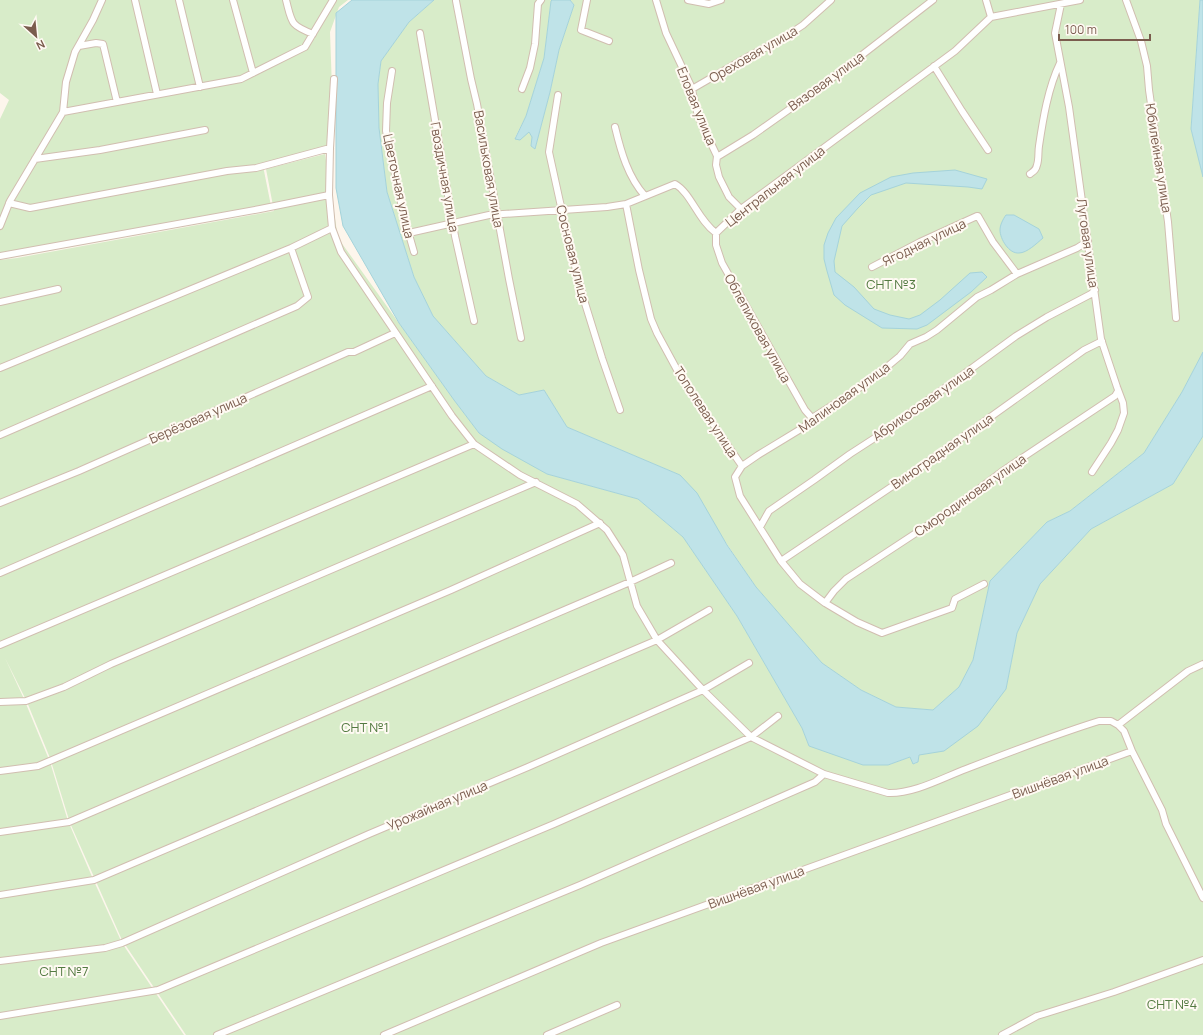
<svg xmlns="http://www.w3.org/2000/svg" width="1203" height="1035" font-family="Manrope,sans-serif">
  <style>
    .green { fill: #d8ecc9 }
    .water { fill: #bfe3e8; stroke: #a5d3da }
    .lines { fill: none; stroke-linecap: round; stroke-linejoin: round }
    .street-casing { stroke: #d1beb0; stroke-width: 8 }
    .street { stroke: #fff; stroke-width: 6 }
    .labels { text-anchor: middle; stroke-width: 4; stroke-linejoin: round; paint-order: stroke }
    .street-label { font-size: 13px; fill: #7a5c4d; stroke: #fffaf3 }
    .park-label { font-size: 13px; fill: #537a41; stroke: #fffaf3 }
  </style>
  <rect width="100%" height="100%" fill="#fdf6ec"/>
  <path class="green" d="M 0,0 L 348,0 L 339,7 L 330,32 L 334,145 L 263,166 L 271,206 L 0,257 L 0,119 L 9,100 L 0,93 Z
    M 434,0 L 552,0 L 551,1 L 544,58 L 526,116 L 515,138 L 529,132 L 532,137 L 531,146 L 535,149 L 550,92 L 559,50 L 574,5 L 570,0 L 1200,0 L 1191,129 L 1203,177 L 1203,352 L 1182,392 L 1144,453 L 1070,511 L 1047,522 L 990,581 L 973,660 L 959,687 L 933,710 L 896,707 L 861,690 L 822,663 L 756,587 L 680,475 L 567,427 L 544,390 L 519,395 L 486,376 L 433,316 L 414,277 L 387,192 L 379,128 L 378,84 L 381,61 L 409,22 Z
    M 325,154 L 338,238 L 454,400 L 479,433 L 547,474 L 638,499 L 683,537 L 737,616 L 802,728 L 809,746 L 888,765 L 910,757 L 914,764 L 918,762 L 919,755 L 944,750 L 1006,689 L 1017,633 L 1040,584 L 1091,529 L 1173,484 L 1203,436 L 1203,1035 L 186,1035 L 122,940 L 70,823 L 50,758 L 27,702 L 5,658 L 24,699 L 50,762 L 68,821 L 93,879 L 122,943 L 184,1035 L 0,1035 L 0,260 L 17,258 L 274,211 L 266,169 Z"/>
  <path class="water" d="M 352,0 L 434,0 L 409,22 L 381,61 L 378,84 L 379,128 L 387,192 L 414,277 L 433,316 L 486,376 L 519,395 L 544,390 L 567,427 L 680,475 L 697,493 L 727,545 L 756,587 L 822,663 L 861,690 L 896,707 L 933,710 L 959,687 L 973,660 L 990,581 L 1047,522 L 1070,511 L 1144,453 L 1182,392 L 1203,352 L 1203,436 L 1173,484 L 1091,529 L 1040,584 L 1017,633 L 1006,689 L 978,726 L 944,751 L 919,755 L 918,762 L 913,764 L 910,757 L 888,765 L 863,765 L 809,746 L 802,728 L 737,616 L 683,537 L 638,499 L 547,474 L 502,449 L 479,433 L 454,400 L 399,323 L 343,226 L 336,188 L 336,13 Z
    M 552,0 L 570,0 L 574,5 L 559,50 L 550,92 L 535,149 L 531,146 L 532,137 L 529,132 L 520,140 L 515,139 L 526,116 L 544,58 L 551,1 Z
    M 1200,0 L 1203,0 L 1203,177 L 1191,129 Z
    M 955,170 L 987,179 L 982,189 L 968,187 L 906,183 L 871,195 L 858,208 L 842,226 L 834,261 L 835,272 L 854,287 L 874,309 L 890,315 L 909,319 L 920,315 L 940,300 L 970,273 L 982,272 L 987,277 L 971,292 L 927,325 L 917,329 L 882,328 L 845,305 L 834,295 L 827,271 L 824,259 L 824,245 L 828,233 L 836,218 L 860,193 L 891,177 L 913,173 Z
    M 1006,215 L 1014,215 L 1039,229 L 1043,238 C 1037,243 1027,253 1019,253 C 1009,254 1000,239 1000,230 C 1000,225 1003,219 1006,215 Z"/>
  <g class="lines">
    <defs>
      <path id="street" d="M 135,0 L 157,94
        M 179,0 L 200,87
        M 233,0 L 253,73
        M 286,0 C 292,23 290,25 313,34
        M 587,0 L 581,30 L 609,41
        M 656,0 L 666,33 L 691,86 L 698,116 L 717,156 L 716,165 L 719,177 L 729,197 L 741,209
        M 688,0 L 709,4 L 721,0
        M 986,0 L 991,17
        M 1126,0 L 1141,41 L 1147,66 L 1149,90 L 1168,222 L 1176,318
        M 456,1 L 471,79 L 477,104 L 509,279 L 521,338
        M 1061,4 L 1055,33 L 1069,107 L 1101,339 L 1117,387 L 1123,403 L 1124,413 L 1118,430 L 1111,443 L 1092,472
        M 420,33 L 455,236 L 474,321
        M 79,46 L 96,43 L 103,44 L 117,102
        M 934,66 L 962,111 L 988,150
        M 392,71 L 387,103 L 386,131 L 404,217 L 414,252
        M 334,79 L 330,148 L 329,195 L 332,228 L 341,252 L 452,416 L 474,444 L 520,475 L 577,504 L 607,530 L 623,555 L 637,606 L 657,640 L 703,690 L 751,737 L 824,774 L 888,793 C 914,794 942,778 966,769 C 1010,752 1054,735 1099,721 L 1111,721 L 1118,725 L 1124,731 L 1132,751 L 1162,810 L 1166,824 L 1203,898
        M 522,89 L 530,68 L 535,44 L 538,4 L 541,0
        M 692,89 L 749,56 L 782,39 L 803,25 L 831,0
        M 558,95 L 549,152 L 569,243 L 584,300 L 602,358 L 620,410
        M 63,112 L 241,79 L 305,47 L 333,0
        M 615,127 C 621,152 628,177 645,196
        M 717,157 L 753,135 L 818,89 L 933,0
        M 35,159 L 100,150 L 205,130
        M 1030,174 C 1034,171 1036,170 1037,165 C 1039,159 1038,152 1039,146 C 1043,119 1048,88 1060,63
        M 9,203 L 30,208 L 227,171 L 256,168 L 330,148
        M 626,204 L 639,270 L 651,319 L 657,333 L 682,379 L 742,466 L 735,477 L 740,496 L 781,561 L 800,584 L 825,603 L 857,622 L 882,633 L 952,608 L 955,599 L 984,584
        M 0,226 L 10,201 L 63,112 L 66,82 L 75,52 L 93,20 L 102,0
        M 409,233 L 489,215 L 607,207 L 626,204 L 675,184 C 691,193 698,220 716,233 L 741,209 L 955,51 L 991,17 L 1080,0
        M 716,233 L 716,245 L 722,263 L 805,410 L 812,418
        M 0,256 L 260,209 L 329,195
        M 872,267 L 920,242 L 977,216 L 978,216 L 993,242 L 1017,274
        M 0,302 L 58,289
        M 0,368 L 291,248 L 332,228
        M 0,435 L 297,306 L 308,297 L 291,248
        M 742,466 L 758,455 L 804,427 L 812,418 L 870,381 L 900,356 L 910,344 L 926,337 L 937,330 L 977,297 L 991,290 L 1017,274 L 1077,248 L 1088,241
        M 0,503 L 79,471 L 348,352 L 354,352 L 395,333
        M 760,527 L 769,511 L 814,480 L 850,454 L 887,430 L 1016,336 L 1047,317 L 1091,294 L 1095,290
        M 781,561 L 915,471 L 1084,350 L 1102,341
        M 0,573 L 432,386
        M 825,603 L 834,591 L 846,579 L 951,510 L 1004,470 L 1115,396 L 1118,391
        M 0,645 L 474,444
        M 0,702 L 26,701 L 64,687 L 111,664 L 536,482
        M 1118,725 L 1188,671 L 1203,664
        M 0,771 L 38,766 L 451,590 L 600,523
        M 0,832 L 69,822 L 630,582 L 671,563
        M 0,895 L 94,880 L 657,640 L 709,610
        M 0,961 L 105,948 L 122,943 L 369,834 L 528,767 L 703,690 L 749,663
        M 0,1016 L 158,990 L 554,824 L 751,737 L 778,716
        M 217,1035 L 580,885 L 815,782 L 824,774
        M 384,1035 L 601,943 L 1132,751
        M 547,1035 L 617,1005
        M 1002,1035 L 1037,1016 L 1114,992 L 1203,960"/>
    </defs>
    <use href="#street" class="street-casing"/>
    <use href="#street" class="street"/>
  </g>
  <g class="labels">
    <g class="street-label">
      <text transform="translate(753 54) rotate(-30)" y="5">Ореховая улица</text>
      <text transform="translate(826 81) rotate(-36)" y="5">Вязовая улица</text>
      <text transform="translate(697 106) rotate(68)" y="5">Еловая улица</text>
      <text transform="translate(1159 158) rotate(81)" y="5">Юбилейная улица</text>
      <text transform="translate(489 169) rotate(80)" y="5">Васильковая улица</text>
      <text transform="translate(445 177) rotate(80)" y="5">Гвоздичная улица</text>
      <text transform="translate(399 186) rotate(78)" y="5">Цветочная улица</text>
      <text transform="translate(775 186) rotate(-38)" y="5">Центральная улица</text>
      <text transform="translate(924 242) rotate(-26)" y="5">Ягодная улица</text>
      <text transform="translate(1088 243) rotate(82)" y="5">Луговая улица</text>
      <text transform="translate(573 254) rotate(76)" y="5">Сосновая улица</text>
      <text transform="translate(758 328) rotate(61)" y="5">Облепиховая улица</text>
      <text transform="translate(844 397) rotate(-36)" y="5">Малиновая улица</text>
      <text transform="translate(923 403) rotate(-35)" y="5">Абрикосовая улица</text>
      <text transform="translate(706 412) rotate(57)" y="5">Тополевая улица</text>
      <text transform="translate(198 418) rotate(-24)" y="5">Берёзовая улица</text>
      <text transform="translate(942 451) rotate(-35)" y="5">Виноградная улица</text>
      <text transform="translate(970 495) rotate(-35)" y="5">Смородиновая улица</text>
      <text transform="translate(1060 777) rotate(-20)" y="5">Вишнёвая улица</text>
      <text transform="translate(437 805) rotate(-23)" y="5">Урожайная улица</text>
      <text transform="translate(756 887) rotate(-20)" y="5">Вишнёвая улица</text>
    </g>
    <g class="park-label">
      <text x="891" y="289">СНТ №3</text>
      <text x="365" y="732">СНТ №1</text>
      <text x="64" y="976">СНТ №7</text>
      <text x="1172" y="1009">СНТ №4</text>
    </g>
  </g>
  <g transform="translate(36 36) rotate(153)" stroke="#fffaf3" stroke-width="3" paint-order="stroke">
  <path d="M0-3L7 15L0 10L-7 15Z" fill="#7a5c4d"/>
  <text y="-6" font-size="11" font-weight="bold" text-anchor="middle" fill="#7a5c4d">N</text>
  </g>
  <path d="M1059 34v6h91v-6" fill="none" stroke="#7a5c4d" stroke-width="2"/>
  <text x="1065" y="34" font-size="12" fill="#7a5c4d" stroke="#fffaf3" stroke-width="3" paint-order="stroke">100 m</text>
</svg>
